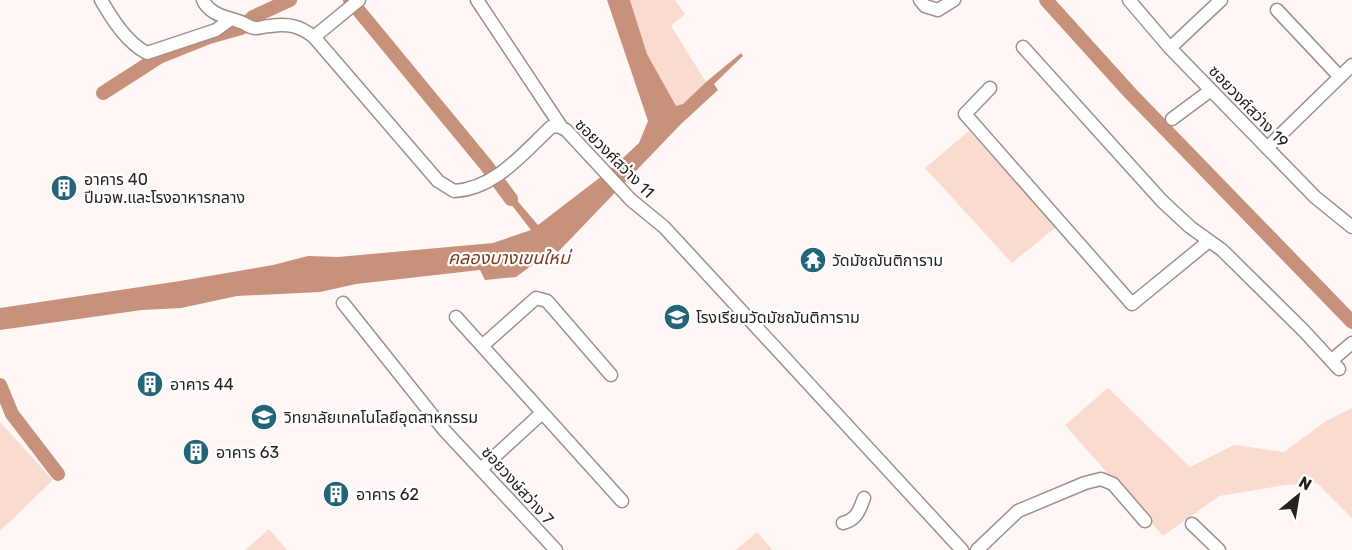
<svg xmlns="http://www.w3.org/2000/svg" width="1352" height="550" font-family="Rubik,'Noto Sans Thai',sans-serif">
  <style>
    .green { fill: #f9dbd0 }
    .water { fill: #c8917c }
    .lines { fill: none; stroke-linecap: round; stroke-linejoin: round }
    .canal { stroke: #c8917c; stroke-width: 14 }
    .minor-casing { stroke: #9f908b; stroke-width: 15 }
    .minor { stroke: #fff; stroke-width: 12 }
    .labels { text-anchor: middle; stroke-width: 4.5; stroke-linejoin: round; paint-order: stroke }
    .street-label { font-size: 16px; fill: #27211f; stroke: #fff }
    .poi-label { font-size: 16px; fill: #27211f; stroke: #fff; text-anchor: start }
    .water-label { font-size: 18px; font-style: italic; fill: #7f3a1f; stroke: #fff }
  </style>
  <rect width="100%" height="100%" fill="#fef7f5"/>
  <path class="green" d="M 630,0 L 675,0 L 685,14 L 671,26 L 706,82 L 683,104 L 676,107 L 647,54 Z
    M 969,131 L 1056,227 L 1012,263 L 925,168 Z
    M 1108,388 L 1190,467 L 1234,445 L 1284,452 L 1326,421 L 1352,408 L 1352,518 L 1317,483 L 1285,485 L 1219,496 L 1163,536 L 1065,425 Z
    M 0,422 L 53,480 L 1,530 L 0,530 Z
    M 269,529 L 287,550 L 245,550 Z
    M 757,532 L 773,550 L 736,550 Z"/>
  <path class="water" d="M 607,0 L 630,0 L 647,54 L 676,106 L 683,104 L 706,82 L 741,53 L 743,56 L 714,84 L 718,90 L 681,124 L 558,252 L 554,249 L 516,277 L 485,280 L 480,270 L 356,284 L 320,292 L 237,296 L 181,308 L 142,310 L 0,330 L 0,308 L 180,281 L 273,265 L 308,256 L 338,257 L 493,243 L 531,230 L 497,186 L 502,183 L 538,225 L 611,169 L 639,143 L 648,121 Z"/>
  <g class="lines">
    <path class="canal" d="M 350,0 L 486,165 L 511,199
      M 1046,0 L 1131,94 L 1352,322
      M 103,93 L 159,57 L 209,37 L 241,28 L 253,17 L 290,0
      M 0,385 L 12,414 L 58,474"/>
    <defs>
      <path id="minor" d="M 101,0 C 112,19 127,43 147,53 L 216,30 L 231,19
        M 203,0 C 210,16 229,17 243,23 C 248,25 250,28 256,28 C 261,28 265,26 270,26 C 288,23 300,26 314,37 L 438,181 L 454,191 C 495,189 523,153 551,127 L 558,126 L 566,130 L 631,200 L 664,227 L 962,550
        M 477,0 L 562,128
        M 920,0 L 925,6 L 938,10 L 954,0
        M 1129,0 L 1170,48 L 1315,197 L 1352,227
        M 1277,10 L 1340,77
        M 314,37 L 359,0
        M 1023,47 L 1162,201 L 1190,227 L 1222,250 L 1304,331 L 1339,369
        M 1170,48 L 1221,0
        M 990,88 L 965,114 L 1132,304 L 1209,241
        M 1172,119 L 1211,90
        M 1267,148 L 1352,65
        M 343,303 L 445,431 L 556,550
        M 456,317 L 622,501
        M 482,346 L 536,298 L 547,301 L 611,375
        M 1332,360 L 1352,343
        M 482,468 L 542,413
        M 843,523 C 857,519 859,511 864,498
        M 1192,524 L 1219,550
        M 977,550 L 1018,511 L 1085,483 L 1101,479 L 1113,484 L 1145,521"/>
    </defs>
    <use href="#minor" class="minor-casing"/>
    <use href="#minor" class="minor"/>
  </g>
  <defs>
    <symbol id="building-disc" viewBox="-11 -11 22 22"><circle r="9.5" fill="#236578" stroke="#fff"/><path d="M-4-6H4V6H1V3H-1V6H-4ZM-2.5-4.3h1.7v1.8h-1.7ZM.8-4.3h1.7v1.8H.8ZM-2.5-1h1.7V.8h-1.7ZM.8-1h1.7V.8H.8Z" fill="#fff"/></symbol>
    <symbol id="temple-disc" viewBox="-11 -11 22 22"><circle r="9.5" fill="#236578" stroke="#fff"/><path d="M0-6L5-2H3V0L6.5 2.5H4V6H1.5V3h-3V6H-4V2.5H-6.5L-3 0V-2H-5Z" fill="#fff"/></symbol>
    <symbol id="school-disc" viewBox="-11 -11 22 22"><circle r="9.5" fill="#236578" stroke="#fff"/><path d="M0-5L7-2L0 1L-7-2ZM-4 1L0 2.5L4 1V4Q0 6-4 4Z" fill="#fff"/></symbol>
    <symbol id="university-disc" viewBox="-11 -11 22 22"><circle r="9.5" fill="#236578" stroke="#fff"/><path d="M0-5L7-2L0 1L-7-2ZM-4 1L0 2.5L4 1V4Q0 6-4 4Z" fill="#fff"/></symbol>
  </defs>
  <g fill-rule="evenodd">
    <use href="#building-disc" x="49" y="173" width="30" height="30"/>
    <use href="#temple-disc" x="798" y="245" width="30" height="30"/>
    <use href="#school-disc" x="662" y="302" width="30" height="30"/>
    <use href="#building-disc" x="135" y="369" width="30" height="30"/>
    <use href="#university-disc" x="249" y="402" width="30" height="30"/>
    <use href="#building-disc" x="181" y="437" width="30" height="30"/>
    <use href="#building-disc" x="321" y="479" width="30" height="30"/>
  </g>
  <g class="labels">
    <g class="street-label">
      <text transform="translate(1249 106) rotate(46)" y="6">ซอยวงศ์สว่าง 19</text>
      <text transform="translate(615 158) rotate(45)" y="6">ซอยวงศ์สว่าง 11</text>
      <text transform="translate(518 485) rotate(48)" y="6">ซอยวงษ์สว่าง 7</text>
    </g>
    <g class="poi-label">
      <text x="84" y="185">อาคาร 40<tspan x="84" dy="18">ปีมจพ.และโรงอาหารกลาง</tspan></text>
      <text x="832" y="266">วัดมัชฌันติการาม</text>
      <text x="696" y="323">โรงเรียนวัดมัชฌันติการาม</text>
      <text x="170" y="390">อาคาร 44</text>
      <text x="284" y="423">วิทยาลัยเทคโนโลยีอุตสาหกรรม</text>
      <text x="216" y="458">อาคาร 63</text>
      <text x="356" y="500">อาคาร 62</text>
    </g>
    <g class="water-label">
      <text x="509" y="264">คลองบางเขนใหม่</text>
    </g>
  </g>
  <g transform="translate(1298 496) rotate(30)" stroke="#ffffff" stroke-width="4.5" paint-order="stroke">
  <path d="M0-4.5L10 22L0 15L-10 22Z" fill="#27211f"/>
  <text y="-9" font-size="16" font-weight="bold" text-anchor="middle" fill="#27211f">N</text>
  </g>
</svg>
